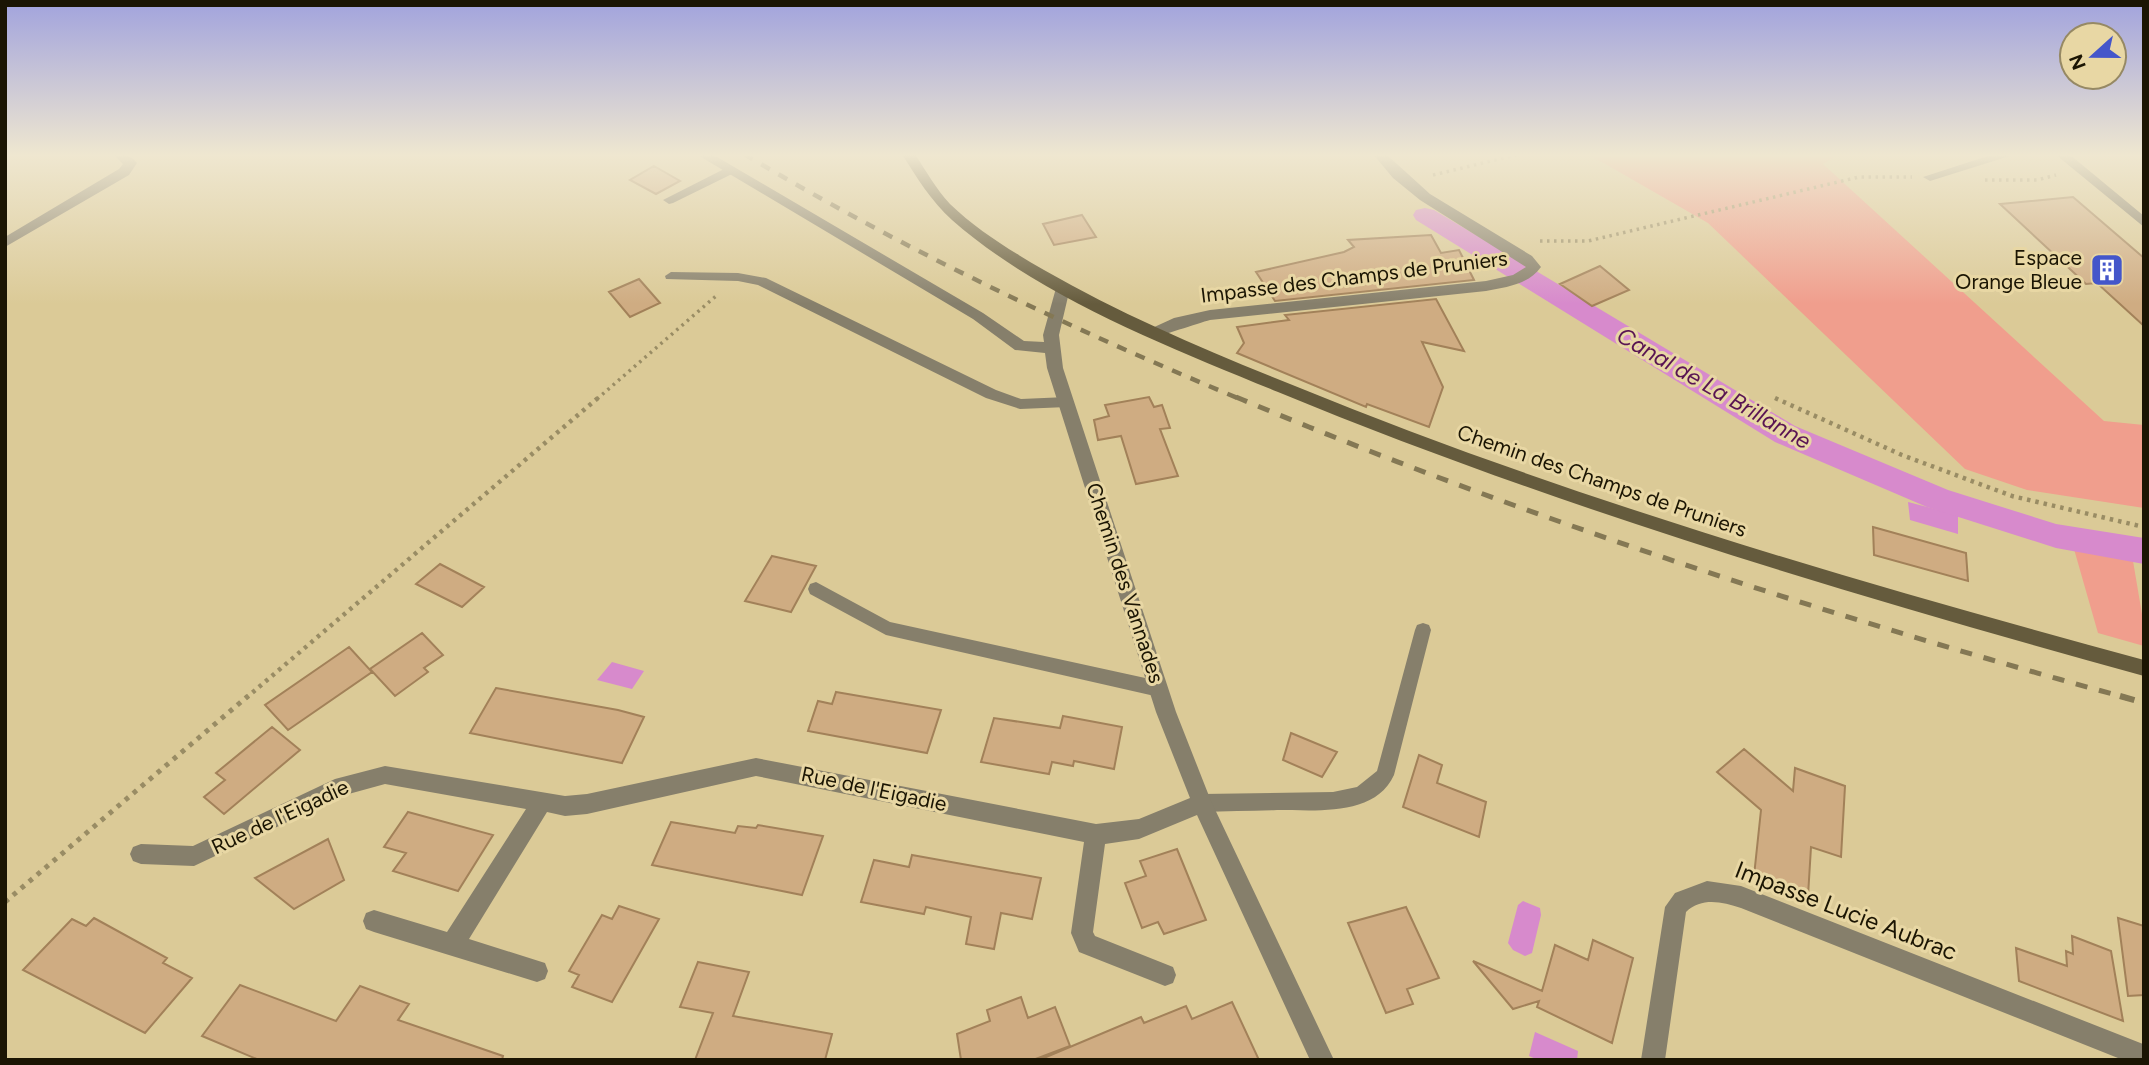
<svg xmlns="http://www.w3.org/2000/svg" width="2149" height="1065" font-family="Figtree,sans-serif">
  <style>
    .green { fill: #f09e8d }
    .water { fill: #d78acc }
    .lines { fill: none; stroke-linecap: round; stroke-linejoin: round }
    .canal { fill: #d78acc; fill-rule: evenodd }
    .building { fill: #cfac82; stroke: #a28159; stroke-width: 2 }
    .path-far2 { stroke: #998c64; stroke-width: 3.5; stroke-dasharray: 2.5 4.5; stroke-linecap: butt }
    .path-far1 { stroke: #998c64; stroke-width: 4.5; stroke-dasharray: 3.5 5; stroke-linecap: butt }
    .path { stroke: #998c64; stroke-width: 5; stroke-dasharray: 4.5 6; stroke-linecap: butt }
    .lane { fill: #867f6b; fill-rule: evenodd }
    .street { fill: #867f6b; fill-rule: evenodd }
    .secondary { fill: #655b3d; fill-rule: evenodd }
    .rail-far2 { stroke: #847854; stroke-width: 4.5; stroke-dasharray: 10 10; stroke-linecap: butt }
    .rail-far1 { stroke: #847854; stroke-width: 5; stroke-dasharray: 12 12; stroke-linecap: butt }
    .rail { stroke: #847854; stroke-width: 6; stroke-dasharray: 15 15; stroke-linecap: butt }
    .labels { text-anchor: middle; stroke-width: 6; stroke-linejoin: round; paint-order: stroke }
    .poi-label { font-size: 21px; fill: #1b1503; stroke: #e8d7a4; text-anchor: end }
    .street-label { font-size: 21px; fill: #1b1503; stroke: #e8d7a4 }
    .water-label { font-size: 23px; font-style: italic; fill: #591453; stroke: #e8d7a4 }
    .near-street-label { font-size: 24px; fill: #1b1503; stroke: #e8d7a4 }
  </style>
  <rect width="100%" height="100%" fill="#dbca97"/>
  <path class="green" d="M 1588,154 L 1838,154 L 1823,164 L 2104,421 L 2144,425 L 2144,508 L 2027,490 L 1965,469 L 1708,223 Z
    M 2074,549 L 2133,561 L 2144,626 L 2144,646 L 2098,633 Z"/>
  <path class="water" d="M 1908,502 L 1958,515 L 1958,534 L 1910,520 Z
    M 612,662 L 644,671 L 632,689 L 597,680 Z
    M 1523,901 L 1540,908 L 1541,915 L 1532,953 L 1525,956 L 1513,950 L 1508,943 L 1518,905 Z
    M 1535,1032 L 1578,1051 L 1577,1060 L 1538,1060 L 1529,1056 Z"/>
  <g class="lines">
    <path class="canal" d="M 1425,208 L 1434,210 L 1795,426 L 1948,490 L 2056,524 L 2144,538 L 2144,564 L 2056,548 L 1927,507 L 1775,442 L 1416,220 L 1413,215 L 1416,210 Z"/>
  </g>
  <path class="building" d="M 654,166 L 680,181 L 656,194 L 630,180 Z
    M 2073,197 L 2144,258 L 2144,326 L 2097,283 L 2086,284 L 2000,204 Z
    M 1082,215 L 1096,237 L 1054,245 L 1043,224 Z
    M 1431,235 L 1441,253 L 1459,250 L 1474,280 L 1275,301 L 1256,272 L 1344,252 L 1354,247 L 1348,240 Z
    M 1600,266 L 1629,290 L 1592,306 L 1560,284 Z
    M 639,279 L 660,303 L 630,317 L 609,292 Z
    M 1436,299 L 1464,351 L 1422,342 L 1443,387 L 1429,427 L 1367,404 L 1366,407 L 1237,353 L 1244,343 L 1237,327 L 1289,320 L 1285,315 Z
    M 1149,397 L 1154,407 L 1162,405 L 1170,428 L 1160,429 L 1178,476 L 1136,484 L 1121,436 L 1098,440 L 1094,420 L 1109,416 L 1105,405 Z
    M 1873,527 L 1966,553 L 1968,581 L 1874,555 Z
    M 772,556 L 816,566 L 791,612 L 745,601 Z
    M 440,564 L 484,587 L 462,607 L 416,584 Z
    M 422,633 L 443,655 L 424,668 L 428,672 L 395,696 L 370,669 Z
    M 349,647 L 372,672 L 288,730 L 265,705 Z
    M 496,688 L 618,710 L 644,717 L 622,763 L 470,733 Z
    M 836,692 L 941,710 L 927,753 L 808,731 L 818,701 L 832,704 Z
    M 1063,716 L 1122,727 L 1114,769 L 1074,761 L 1073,766 L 1052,762 L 1049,774 L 981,762 L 994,718 L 1060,728 Z
    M 272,727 L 300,750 L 224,814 L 204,797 L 225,780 L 216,773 Z
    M 1291,733 L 1337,752 L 1322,777 L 1283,760 Z
    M 1744,749 L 1793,791 L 1795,768 L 1845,786 L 1841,857 L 1811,847 L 1808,896 L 1754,876 L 1761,810 L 1717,772 Z
    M 1419,755 L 1442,765 L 1437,783 L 1486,802 L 1479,837 L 1403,807 Z
    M 408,812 L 493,835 L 458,891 L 393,871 L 406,853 L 384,847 Z
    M 671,822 L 735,833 L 738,826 L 756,828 L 758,825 L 823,836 L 802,895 L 652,865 Z
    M 328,839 L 344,880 L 294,909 L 255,878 Z
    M 1177,849 L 1206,920 L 1164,934 L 1158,922 L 1142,928 L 1125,883 L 1146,876 L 1140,861 Z
    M 912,855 L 1041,878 L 1032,919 L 1001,913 L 994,949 L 966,944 L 971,917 L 926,907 L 924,914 L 861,902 L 874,860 L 909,867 Z
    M 619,906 L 659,919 L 612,1002 L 572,987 L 579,975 L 569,971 L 602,915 L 612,919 Z
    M 1406,907 L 1439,978 L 1407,989 L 1413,1004 L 1386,1013 L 1348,923 Z
    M 94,918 L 167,958 L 163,963 L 192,978 L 145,1033 L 23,970 L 72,919 L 86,926 Z
    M 2118,918 L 2144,926 L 2144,995 L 2128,996 Z
    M 2072,936 L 2111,951 L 2123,1021 L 2019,981 L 2016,948 L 2067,966 L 2066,951 L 2073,954 Z
    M 1593,940 L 1633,958 L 1612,1043 L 1537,1007 L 1539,1001 L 1513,1009 L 1473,961 L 1542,991 L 1555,945 L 1588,960 Z
    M 698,962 L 749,972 L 733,1016 L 832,1034 L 825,1060 L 695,1060 L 713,1013 L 680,1007 Z
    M 240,985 L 336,1021 L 360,986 L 409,1004 L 398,1020 L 503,1056 L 502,1060 L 259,1060 L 202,1036 Z
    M 1021,997 L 1028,1018 L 1055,1007 L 1070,1046 L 1033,1060 L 961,1060 L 957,1034 L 990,1021 L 987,1010 Z
    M 1232,1002 L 1259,1060 L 1039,1060 L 1141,1017 L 1144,1023 L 1186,1006 L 1192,1019 Z"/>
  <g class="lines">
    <path class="path-far2" d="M 1433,175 L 1520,154
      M 1985,180 L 2037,180 L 2056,175
      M 1540,241 L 1588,241 L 1859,177 L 1912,177
      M 597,399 L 716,296"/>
    <path class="path-far1" d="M 1775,398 L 1902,455 L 2012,496 L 2144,527
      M 246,698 L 599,397"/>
    <path class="path" d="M 5,902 L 248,696"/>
    <path class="lane" d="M 728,167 L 732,168 L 732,174 L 673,203 L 669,204 L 663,200 Z
      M 671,272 L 738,273 L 766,278 L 996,390 L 1021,399 L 1067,397 L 1074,402 L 1067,407 L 1020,409 L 986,398 L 758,285 L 738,281 L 666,279 L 665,276 Z
      M 816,582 L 890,622 L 1159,681 L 1165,684 L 1168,689 L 1165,694 L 1159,697 L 886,635 L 810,594 L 808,589 L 810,584 Z
      M 1423,623 L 1429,625 L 1431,630 L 1394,775 C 1375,817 1315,810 1277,810 C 1252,811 1227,811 1202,812 L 1195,809 L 1193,803 L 1195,797 L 1202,794 L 1333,792 L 1357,787 L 1377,771 L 1415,630 L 1417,625 Z"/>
    <path class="street" d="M 113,154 C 123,154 130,154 137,163 L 129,175 L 5,247 L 5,237 L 119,169 L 123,164 Z
      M 696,154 L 712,154 L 983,313 L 1024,341 L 1044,342 L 1043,335 L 1056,288 L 1058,285 L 1068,285 L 1070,288 L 1059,335 L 1063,368 L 1176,712 L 1211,801 L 1334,1060 L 1310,1060 L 1197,815 L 1139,839 L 1105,844 L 1093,932 L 1095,936 L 1173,967 L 1176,975 L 1173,983 L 1165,986 L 1079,952 L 1071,933 L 1084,842 L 756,776 L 587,814 L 565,816 L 547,812 L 469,939 L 545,963 L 548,971 L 545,979 L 537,982 L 374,932 L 366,929 L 363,921 L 366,913 L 374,910 L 447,932 L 526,809 L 385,784 L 345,795 L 194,866 L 141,864 L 133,861 L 130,854 L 133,847 L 141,844 L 193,846 L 335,779 L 385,766 L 565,796 L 587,794 L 756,758 L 1096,824 L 1139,819 L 1190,798 L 1156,712 L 1047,368 L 1045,353 L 1015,350 L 973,319 Z
      M 1373,154 L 1386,154 L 1430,194 L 1532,256 L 1541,267 C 1528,285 1506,287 1486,291 L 1210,320 C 1198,323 1157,338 1150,337 L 1147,333 L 1150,329 L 1174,318 L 1210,310 L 1486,281 L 1513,275 L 1526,267 L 1420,200 L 1393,178 Z
      M 1994,154 L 2016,154 L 1930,181 L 1923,177 Z
      M 2055,154 L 2069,154 L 2144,216 L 2144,227 Z
      M 1707,881 L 1741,886 L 2143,1044 L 2144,1060 L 2123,1060 L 1741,908 C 1722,902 1702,897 1686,912 L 1665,1060 L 1641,1060 L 1665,907 L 1675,893 Z"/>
    <path class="secondary" d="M 902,154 L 915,154 C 926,171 936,189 950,204 C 977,230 1011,251 1044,270 C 1124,316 1210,352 1295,386 C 1571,499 1857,582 2144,660 L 2144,676 C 1851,595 1559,508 1278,392 C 1169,347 1041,298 952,220 C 931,201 917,178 902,154 Z"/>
    <path class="rail-far2" d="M 744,154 C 903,249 1069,328 1240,399"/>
    <path class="rail-far1" d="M 1236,397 C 1525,518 1824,615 2127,698"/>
    <path class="rail" d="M 2120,696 L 2144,703"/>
  </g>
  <linearGradient id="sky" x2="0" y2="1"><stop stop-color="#a1a3dd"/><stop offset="0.51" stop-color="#efe7d0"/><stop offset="1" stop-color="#efe7d0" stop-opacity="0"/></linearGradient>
  <rect width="2149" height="304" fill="url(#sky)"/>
  <defs>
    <symbol id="building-square" viewBox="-11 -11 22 22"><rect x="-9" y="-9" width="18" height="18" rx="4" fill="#4456ca" stroke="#e8d7a4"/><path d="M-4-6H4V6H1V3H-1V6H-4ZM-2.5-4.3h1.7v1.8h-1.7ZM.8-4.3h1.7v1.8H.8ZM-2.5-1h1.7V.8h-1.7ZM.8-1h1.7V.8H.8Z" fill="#fff"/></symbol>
  </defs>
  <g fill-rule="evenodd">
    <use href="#building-square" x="2088" y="251" width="38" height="38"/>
  </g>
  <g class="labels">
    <g class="poi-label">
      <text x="2082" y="265">Espace<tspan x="2082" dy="24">Orange Bleue</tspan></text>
    </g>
    <g class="street-label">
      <text transform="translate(1354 277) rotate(-7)" y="7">Impasse des Champs de Pruniers</text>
      <text transform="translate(1602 481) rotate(19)" y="7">Chemin des Champs de Pruniers</text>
      <text transform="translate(1125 583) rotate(72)" y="7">Chemin des Vannades</text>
      <text transform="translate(874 789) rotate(12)" y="7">Rue de l'Eigadie</text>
      <text transform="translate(280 817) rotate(-25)" y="7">Rue de l'Eigadie</text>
    </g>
    <g class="water-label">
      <text transform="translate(1714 388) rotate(30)" y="8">Canal de La Brillanne</text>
    </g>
    <g class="near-street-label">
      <text transform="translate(1846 911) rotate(21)" y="8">Impasse Lucie Aubrac</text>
    </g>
  </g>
  <rect width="2149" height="1065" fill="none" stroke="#1b1503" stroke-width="14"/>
  <g transform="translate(2093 56) rotate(249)"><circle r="33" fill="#e8d7a4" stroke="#968964" stroke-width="2"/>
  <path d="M0-5L12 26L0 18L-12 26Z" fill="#4456ca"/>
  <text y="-10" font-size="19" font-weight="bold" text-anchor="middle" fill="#1b1503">N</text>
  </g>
</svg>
